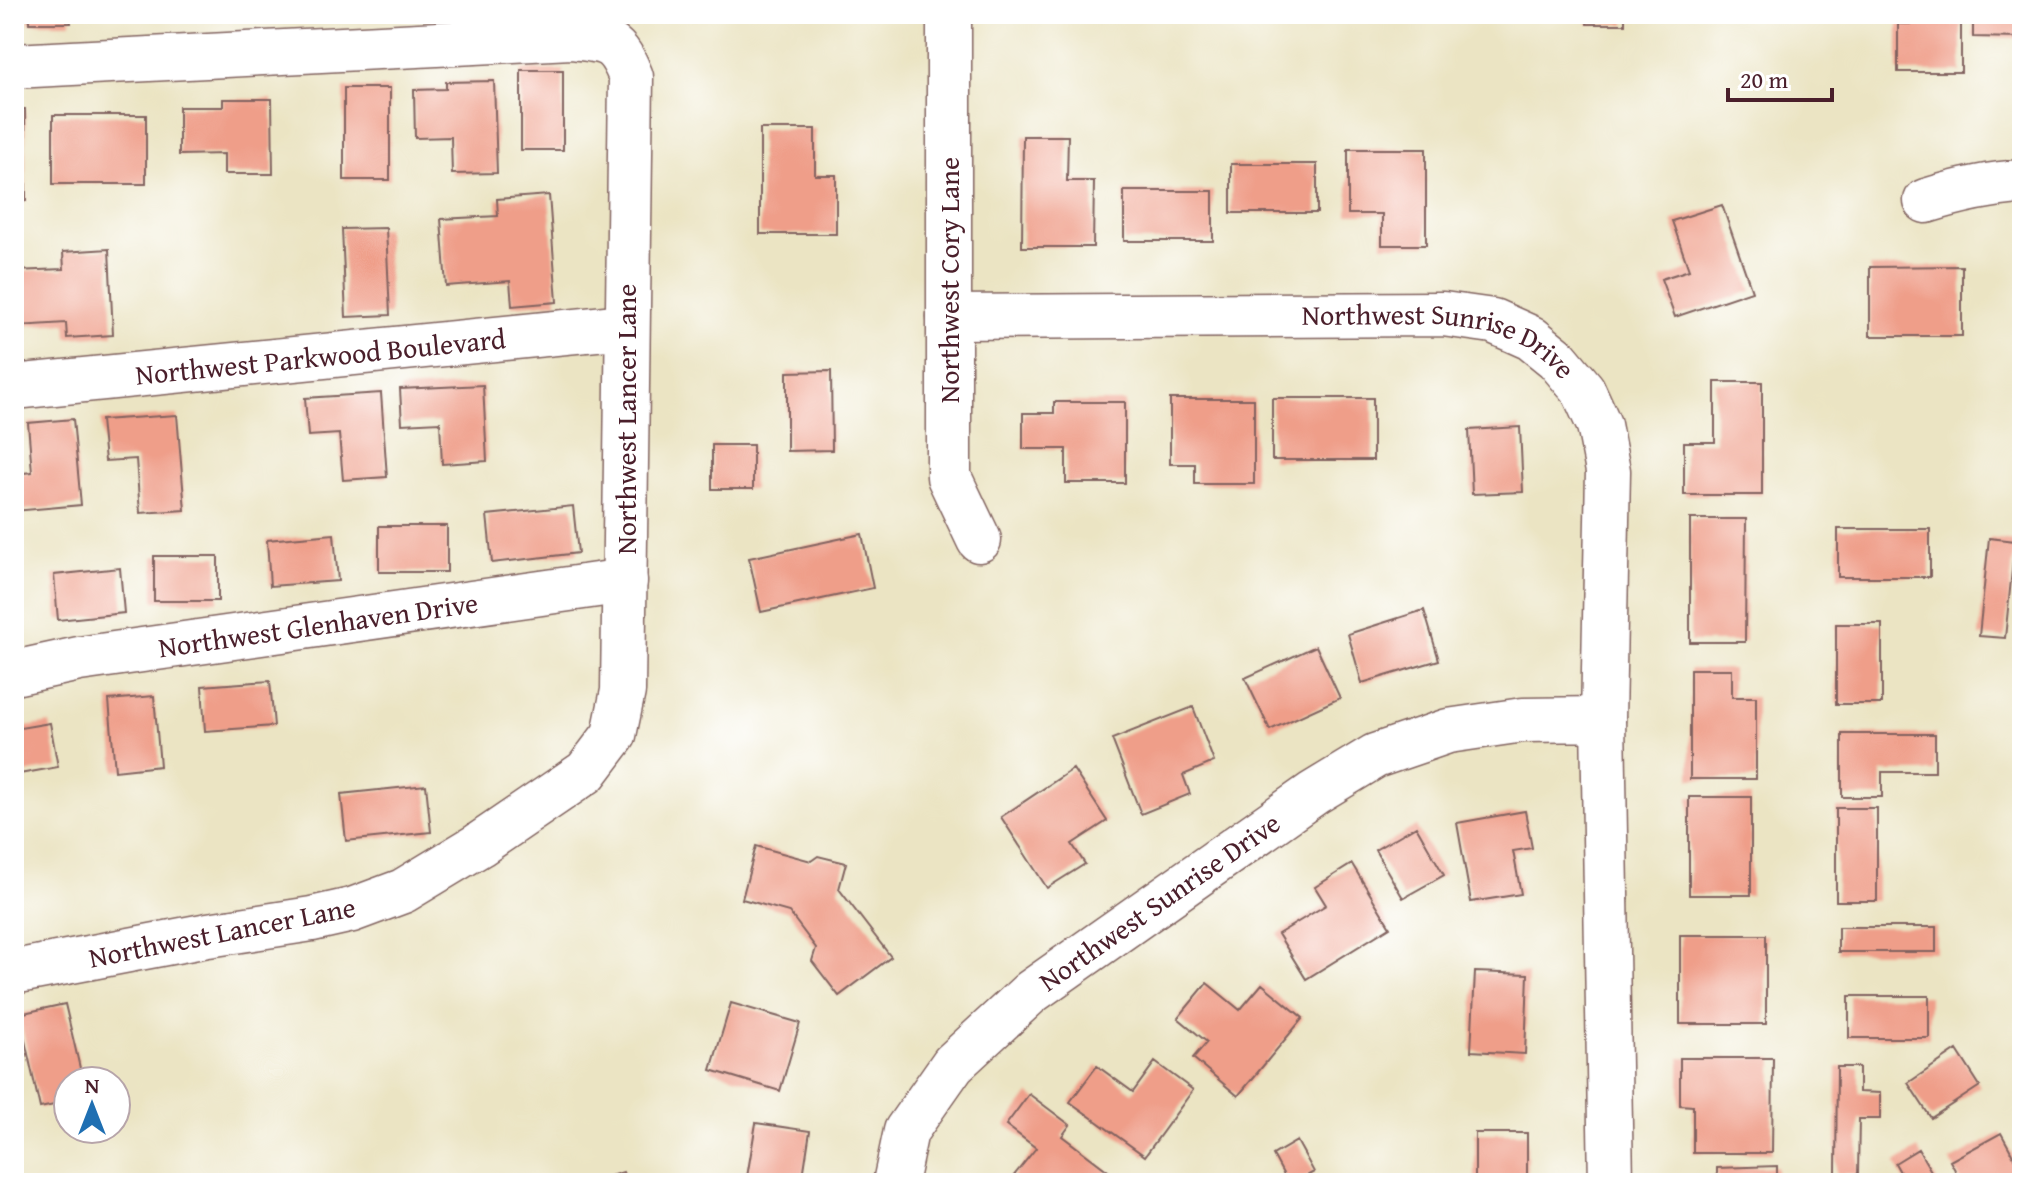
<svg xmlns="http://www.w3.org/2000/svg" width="2036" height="1197" font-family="'Gentium Book Plus',serif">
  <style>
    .building { fill: #ef9e89 }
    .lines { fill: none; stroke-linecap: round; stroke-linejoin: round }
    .minor-casing { stroke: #826460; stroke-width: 47 }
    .minor { stroke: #fff; stroke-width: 44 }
    .labels { text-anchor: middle; stroke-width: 6; stroke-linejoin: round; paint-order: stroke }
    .street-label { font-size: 28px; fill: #4a1f2b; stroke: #fff }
  </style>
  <rect width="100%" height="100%" fill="#fff"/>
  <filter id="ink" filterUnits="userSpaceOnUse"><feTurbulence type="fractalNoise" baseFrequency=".0125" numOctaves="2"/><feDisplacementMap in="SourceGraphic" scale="16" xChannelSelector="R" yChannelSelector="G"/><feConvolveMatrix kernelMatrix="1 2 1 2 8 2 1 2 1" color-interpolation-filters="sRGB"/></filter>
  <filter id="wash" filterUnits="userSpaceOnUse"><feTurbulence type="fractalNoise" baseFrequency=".006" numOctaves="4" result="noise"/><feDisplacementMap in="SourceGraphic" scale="32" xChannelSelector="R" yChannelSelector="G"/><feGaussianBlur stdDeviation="1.8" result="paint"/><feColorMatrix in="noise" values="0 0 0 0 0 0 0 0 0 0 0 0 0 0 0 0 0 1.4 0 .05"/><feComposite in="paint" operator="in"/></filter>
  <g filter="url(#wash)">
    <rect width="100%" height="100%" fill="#ebe4c3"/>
    <g id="blocks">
      <path class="building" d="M 29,14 L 70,14 L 71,23 L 29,23 Z
        M 147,14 L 188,14 L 188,17 L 147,17 Z
        M 1587,14 L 1625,14 L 1625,24 L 1587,24 Z
        M 1973,14 L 2022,14 L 2022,38 L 1973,37 Z
        M 1898,24 L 1961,24 L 1961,72 L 1898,72 Z
        M 521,70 L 563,70 L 563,150 L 521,150 Z
        M 494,81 L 497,173 L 452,174 L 451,137 L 415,138 L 414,90 L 446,89 L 446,82 Z
        M 344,88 L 390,88 L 390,180 L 344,180 Z
        M 223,99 L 272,99 L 273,174 L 224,174 L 224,154 L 179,155 L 179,107 L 223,107 Z
        M 14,109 L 25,109 L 26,201 L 14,201 Z
        M 53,115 L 146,115 L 146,184 L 53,184 Z
        M 760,129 L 815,129 L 815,175 L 836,175 L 836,234 L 760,234 Z
        M 1023,136 L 1068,136 L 1067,181 L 1094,181 L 1093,247 L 1022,247 Z
        M 1348,149 L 1426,149 L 1426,245 L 1382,245 L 1382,214 L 1348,214 Z
        M 1231,164 L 1317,164 L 1317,213 L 1231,213 Z
        M 1124,191 L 1213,191 L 1213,241 L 1124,241 Z
        M 549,195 L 557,302 L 512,306 L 510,281 L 446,286 L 441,219 L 498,216 L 497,199 Z
        M 1722,205 L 1752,291 L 1675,317 L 1661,279 L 1689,270 L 1672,221 Z
        M 386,228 L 390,315 L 346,317 L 342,229 Z
        M 109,249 L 113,335 L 67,338 L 66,323 L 18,326 L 14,271 L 64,269 L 63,252 Z
        M 1962,266 L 1962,336 L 1870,336 L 1870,267 Z
        M 831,371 L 832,450 L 787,451 L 787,372 Z
        M 1715,382 L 1762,382 L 1762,495 L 1684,495 L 1684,442 L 1715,442 Z
        M 483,385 L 487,461 L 442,464 L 440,422 L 402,424 L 400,389 Z
        M 381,393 L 387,477 L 343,480 L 339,434 L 308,436 L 305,398 Z
        M 1272,398 L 1373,398 L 1373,460 L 1272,460 Z
        M 1170,399 L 1254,399 L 1254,484 L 1195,484 L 1195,464 L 1170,464 Z
        M 1054,402 L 1125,402 L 1125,483 L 1066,483 L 1066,449 L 1023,449 L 1023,413 L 1054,413 Z
        M 177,415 L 185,510 L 140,513 L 136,459 L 105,461 L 101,420 Z
        M 73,419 L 81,505 L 14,511 L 14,474 L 32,472 L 28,423 Z
        M 1520,427 L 1523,492 L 1472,494 L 1469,430 Z
        M 712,445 L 753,445 L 753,489 L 712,489 Z
        M 573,506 L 578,553 L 492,563 L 487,515 Z
        M 1690,519 L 1746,519 L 1745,642 L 1690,642 Z
        M 379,526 L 447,526 L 447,572 L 379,572 Z
        M 1838,529 L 1930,529 L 1930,577 L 1838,577 Z
        M 334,534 L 338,581 L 270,586 L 267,540 Z
        M 862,534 L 873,588 L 761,612 L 749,558 Z
        M 1989,538 L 2015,541 L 2005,638 L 1979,636 Z
        M 154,556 L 218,556 L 218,601 L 154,601 Z
        M 120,568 L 124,613 L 58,620 L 54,575 Z
        M 1424,610 L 1439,660 L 1362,683 L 1348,634 Z
        M 1836,624 L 1882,624 L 1882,704 L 1836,704 Z
        M 1316,646 L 1340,698 L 1270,730 L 1245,678 Z
        M 1690,669 L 1732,669 L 1732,697 L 1756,697 L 1756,779 L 1690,779 Z
        M 270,681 L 274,726 L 205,731 L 202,686 Z
        M 154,696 L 160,766 L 115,771 L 109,700 Z
        M 1193,707 L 1214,762 L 1183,775 L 1190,794 L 1141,814 L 1112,739 Z
        M 50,723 L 58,767 L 14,775 L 14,729 Z
        M 1842,734 L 1935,734 L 1935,772 L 1882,772 L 1882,797 L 1842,797 Z
        M 1073,769 L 1107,821 L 1072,844 L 1085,864 L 1047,888 L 1001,817 Z
        M 426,785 L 431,832 L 346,841 L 341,794 Z
        M 1689,797 L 1751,797 L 1751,895 L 1689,895 Z
        M 1836,808 L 1877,808 L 1877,901 L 1836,901 Z
        M 1525,811 L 1532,848 L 1513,851 L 1521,894 L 1471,902 L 1457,823 Z
        M 1416,826 L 1444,875 L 1403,898 L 1375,850 Z
        M 756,846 L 811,861 L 818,856 L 846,863 L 839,889 L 891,957 L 839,996 L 812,961 L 816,948 L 789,912 L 742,899 Z
        M 1352,864 L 1390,927 L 1306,979 L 1278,934 L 1326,905 L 1315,887 Z
        M 1838,927 L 1936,927 L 1936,952 L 1838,952 Z
        M 1680,935 L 1766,935 L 1766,1024 L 1680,1024 Z
        M 1475,972 L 1528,974 L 1525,1054 L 1471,1051 Z
        M 1207,983 L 1240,1010 L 1262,984 L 1303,1018 L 1238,1096 L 1193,1058 L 1207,1042 L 1178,1018 Z
        M 1849,996 L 1929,996 L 1929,1038 L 1849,1038 Z
        M 731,1003 L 800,1023 L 780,1091 L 711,1070 Z
        M 65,1004 L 83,1081 L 68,1081 L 68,1102 L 40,1108 L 19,1014 Z
        M 1957,1050 L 1980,1086 L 1931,1118 L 1908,1083 Z
        M 1680,1058 L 1773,1058 L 1772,1153 L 1693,1153 L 1693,1106 L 1680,1105 Z
        M 1155,1062 L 1193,1090 L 1145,1156 L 1070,1102 L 1097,1066 L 1133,1092 Z
        M 1837,1067 L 1859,1067 L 1859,1092 L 1880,1093 L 1880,1119 L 1859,1119 L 1858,1174 L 1836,1174 Z
        M 1029,1094 L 1070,1125 L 1062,1136 L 1108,1171 L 1099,1183 L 1008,1183 L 1036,1148 L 1006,1125 Z
        M 756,1123 L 810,1131 L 802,1183 L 746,1183 Z
        M 1475,1133 L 1527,1133 L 1527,1183 L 1475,1183 Z
        M 2001,1133 L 2020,1168 L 2009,1174 L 2014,1183 L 1962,1183 L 1950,1161 Z
        M 1297,1141 L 1314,1172 L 1294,1183 L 1288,1183 L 1273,1155 Z
        M 1918,1149 L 1938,1183 L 1906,1183 L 1895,1163 Z
        M 1777,1166 L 1777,1183 L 1717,1183 L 1717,1168 Z
        M 623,1172 L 627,1183 L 591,1183 L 591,1182 Z"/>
    </g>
  </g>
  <g filter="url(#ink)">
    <use href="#blocks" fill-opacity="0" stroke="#826460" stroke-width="2"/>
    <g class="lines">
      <defs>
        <g id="minor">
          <path d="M 949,14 L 949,477 L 979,540"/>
          <path d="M 14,66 L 571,37 C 608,41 616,40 631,77 L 623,691 L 614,735 L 586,772 L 479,845 L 403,891 L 352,910 L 312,919 L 208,935 L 14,972"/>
          <path d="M 1926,201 C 1958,191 1988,184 2022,182"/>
          <path id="s1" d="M 949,317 L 1443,314 L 1493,321 L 1531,338 L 1557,359 L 1583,390 L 1599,425 L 1608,471 L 1603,719"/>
          <path id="s2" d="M 14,387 L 626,326"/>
          <path id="s3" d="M 14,673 L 79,659 L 625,581"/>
          <path id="s4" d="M 895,1183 L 906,1131 L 953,1064 L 1031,992 L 1314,793 L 1375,756 L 1448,731 L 1523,720 L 1603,719 L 1611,1183"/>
        </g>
      </defs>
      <use href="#minor" class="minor-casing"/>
      <use href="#minor" class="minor"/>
    </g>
  </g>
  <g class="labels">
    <g class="street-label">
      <text transform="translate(949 280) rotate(-90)" y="10">Northwest Cory Lane</text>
      <text dy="10" stroke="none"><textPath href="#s1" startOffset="496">Northwest Sunrise Drive</textPath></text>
      <text dy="10" stroke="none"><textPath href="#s2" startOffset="308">Northwest Parkwood Boulevard</textPath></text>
      <text transform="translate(626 419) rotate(-90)" y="10">Northwest Lancer Lane</text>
      <text dy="10" stroke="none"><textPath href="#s3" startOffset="308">Northwest Glenhaven Drive</textPath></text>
      <text dy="10" stroke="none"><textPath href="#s4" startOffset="398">Northwest Sunrise Drive</textPath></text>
      <text transform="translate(222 932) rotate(-11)" y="10">Northwest Lancer Lane</text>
    </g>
  </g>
  <rect width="2036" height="1197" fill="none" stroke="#fff" stroke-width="48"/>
  <g transform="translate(92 1105)"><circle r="38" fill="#ffffff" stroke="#b7a5aa" stroke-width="2"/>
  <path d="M0-6L14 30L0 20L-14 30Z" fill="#1f6fb2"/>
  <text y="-12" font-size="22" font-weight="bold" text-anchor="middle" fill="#4a1f2b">N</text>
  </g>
  <path d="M1728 88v12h104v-12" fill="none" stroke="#4a1f2b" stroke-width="4"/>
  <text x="1740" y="88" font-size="24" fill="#4a1f2b" stroke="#ffffff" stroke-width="6" paint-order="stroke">20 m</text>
</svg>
